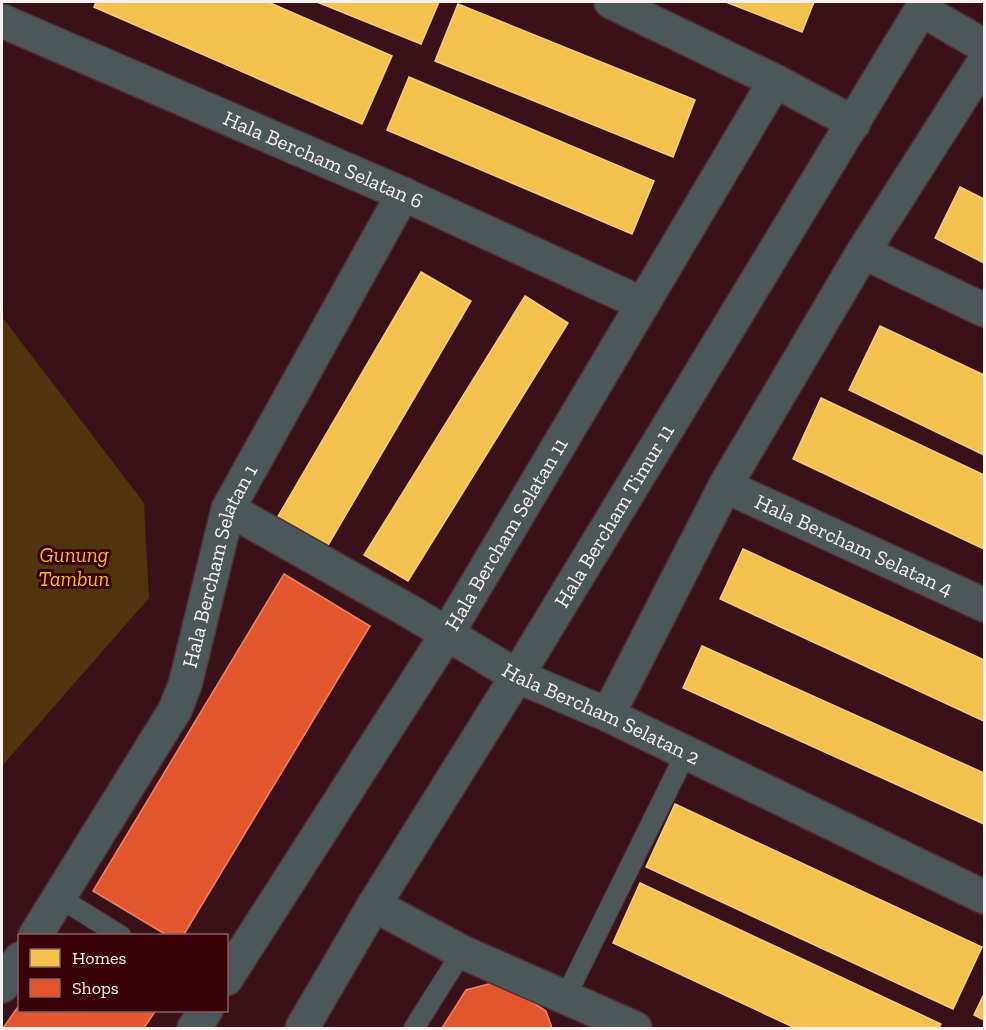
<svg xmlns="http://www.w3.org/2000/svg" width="986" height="1030" font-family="'Zilla Slab',serif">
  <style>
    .green { fill: #4f340e }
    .homes { fill: #f2c14e; stroke: #f4cf7e; stroke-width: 1.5 }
    .shops { fill: #e4572e; stroke: #eb8568; stroke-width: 1.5 }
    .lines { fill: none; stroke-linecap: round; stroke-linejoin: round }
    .service-casing { stroke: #4e2f34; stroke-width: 22 }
    .minor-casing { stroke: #4e2f34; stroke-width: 36 }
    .tertiary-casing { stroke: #4e2f34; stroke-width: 36 }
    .service { stroke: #4b5759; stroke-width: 20 }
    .minor { stroke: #4b5759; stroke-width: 33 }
    .tertiary { stroke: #4b5759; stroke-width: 33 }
    .labels { text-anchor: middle; stroke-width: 6; stroke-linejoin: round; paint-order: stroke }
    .street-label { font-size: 21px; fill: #faf0ef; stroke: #390209 }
    .park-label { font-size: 21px; font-style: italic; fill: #fab939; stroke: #390209 }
  </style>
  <rect width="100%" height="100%" fill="#3a1118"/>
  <path class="green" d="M 2,317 L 144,503 L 149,598 L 2,766 Z"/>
  <path class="homes" d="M 96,2 L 268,2 L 392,56 L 362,124 L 94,7 Z
    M 317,2 L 439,2 L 421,44 Z
    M 726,2 L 814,2 L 802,32 Z
    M 458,4 L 695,100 L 673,157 L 435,61 Z
    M 409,77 L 654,181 L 632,234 L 387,130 Z
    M 960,187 L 984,199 L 984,263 L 935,238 Z
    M 421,272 L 471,301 L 327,547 L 277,518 Z
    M 525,296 L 568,323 L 408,581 L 364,555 Z
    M 880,326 L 984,375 L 984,455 L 849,390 Z
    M 821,398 L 984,475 L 984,549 L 793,459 Z
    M 743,549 L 984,660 L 984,721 L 720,599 Z
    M 702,646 L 984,773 L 984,824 L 683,688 Z
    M 675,804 L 982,947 L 953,1009 L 646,867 Z
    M 640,883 L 941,1024 L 939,1028 L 795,1028 L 613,943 Z
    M 984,994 L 984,1020 L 974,1015 Z"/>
  <path class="shops" d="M 284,574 L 370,626 L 183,936 L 168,936 L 93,891 Z
    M 500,981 L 546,1011 L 552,1028 L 442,1028 L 466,990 Z
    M 20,1004 L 20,1010 L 156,1010 L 144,1028 L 3,1028 Z"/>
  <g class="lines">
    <defs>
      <path id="service" d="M 60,898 L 121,936
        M 566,996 L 686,753
        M 414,1028 L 462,952"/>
      <g id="minor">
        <path d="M 611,2 L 775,81 L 854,123"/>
        <path d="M 922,10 L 984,46"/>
        <path id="s1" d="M 2,21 L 403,194 L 643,304"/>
        <path d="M 863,252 L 984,310"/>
        <path id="s2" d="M 725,486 L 984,605"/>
        <path id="s3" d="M 228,509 L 409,611 L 517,676 L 608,715 L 984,897"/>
        <path d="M 608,715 L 725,486 L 863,252 L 984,62"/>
        <path d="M 374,905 L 462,952 L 635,1028"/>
        <path id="s4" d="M 35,936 L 175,710 L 185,685 L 228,509 L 403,194"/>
        <path id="s5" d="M 226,979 L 447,634 L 775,81"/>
        <path d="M 2,986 L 20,959"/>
        <path d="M 194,1028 L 206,1010"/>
      </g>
      <g id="tertiary">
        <path id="s6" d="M 302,1028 L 374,905 L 517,676 L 926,2"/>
      </g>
    </defs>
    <use href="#service" class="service-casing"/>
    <use href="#minor" class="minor-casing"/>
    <use href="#tertiary" class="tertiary-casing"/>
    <use href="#service" class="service"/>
    <use href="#minor" class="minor"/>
    <use href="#tertiary" class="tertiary"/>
  </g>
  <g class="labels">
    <g class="street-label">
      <text dy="7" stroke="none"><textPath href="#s1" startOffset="350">Hala Bercham Selatan 6</textPath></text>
      <text dy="7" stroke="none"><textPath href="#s6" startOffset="600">Hala Bercham Timur 11</textPath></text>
      <text dy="7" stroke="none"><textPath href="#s5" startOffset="526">Hala Bercham Selatan 11</textPath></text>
      <text dy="7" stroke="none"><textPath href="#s2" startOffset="142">Hala Bercham Selatan 4</textPath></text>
      <text dy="7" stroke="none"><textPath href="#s4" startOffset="417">Hala Bercham Selatan 1</textPath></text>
      <text dy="7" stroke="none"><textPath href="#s3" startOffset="426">Hala Bercham Selatan 2</textPath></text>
    </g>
    <g class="park-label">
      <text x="74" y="562">Gunung<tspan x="74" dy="24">Tambun</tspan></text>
    </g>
  </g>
  <rect width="986" height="1030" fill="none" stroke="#faf0ef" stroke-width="6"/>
  <rect x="18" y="934" width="210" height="78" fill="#390209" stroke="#866165" stroke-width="1.5"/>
  <rect x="30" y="949" width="30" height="18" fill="#f2c14e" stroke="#866165" stroke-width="1.5"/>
  <text x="72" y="964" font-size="18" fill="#faf0ef">Homes</text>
  <rect x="30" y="979" width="30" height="18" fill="#e4572e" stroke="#866165" stroke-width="1.5"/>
  <text x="72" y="994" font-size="18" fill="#faf0ef">Shops</text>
</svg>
